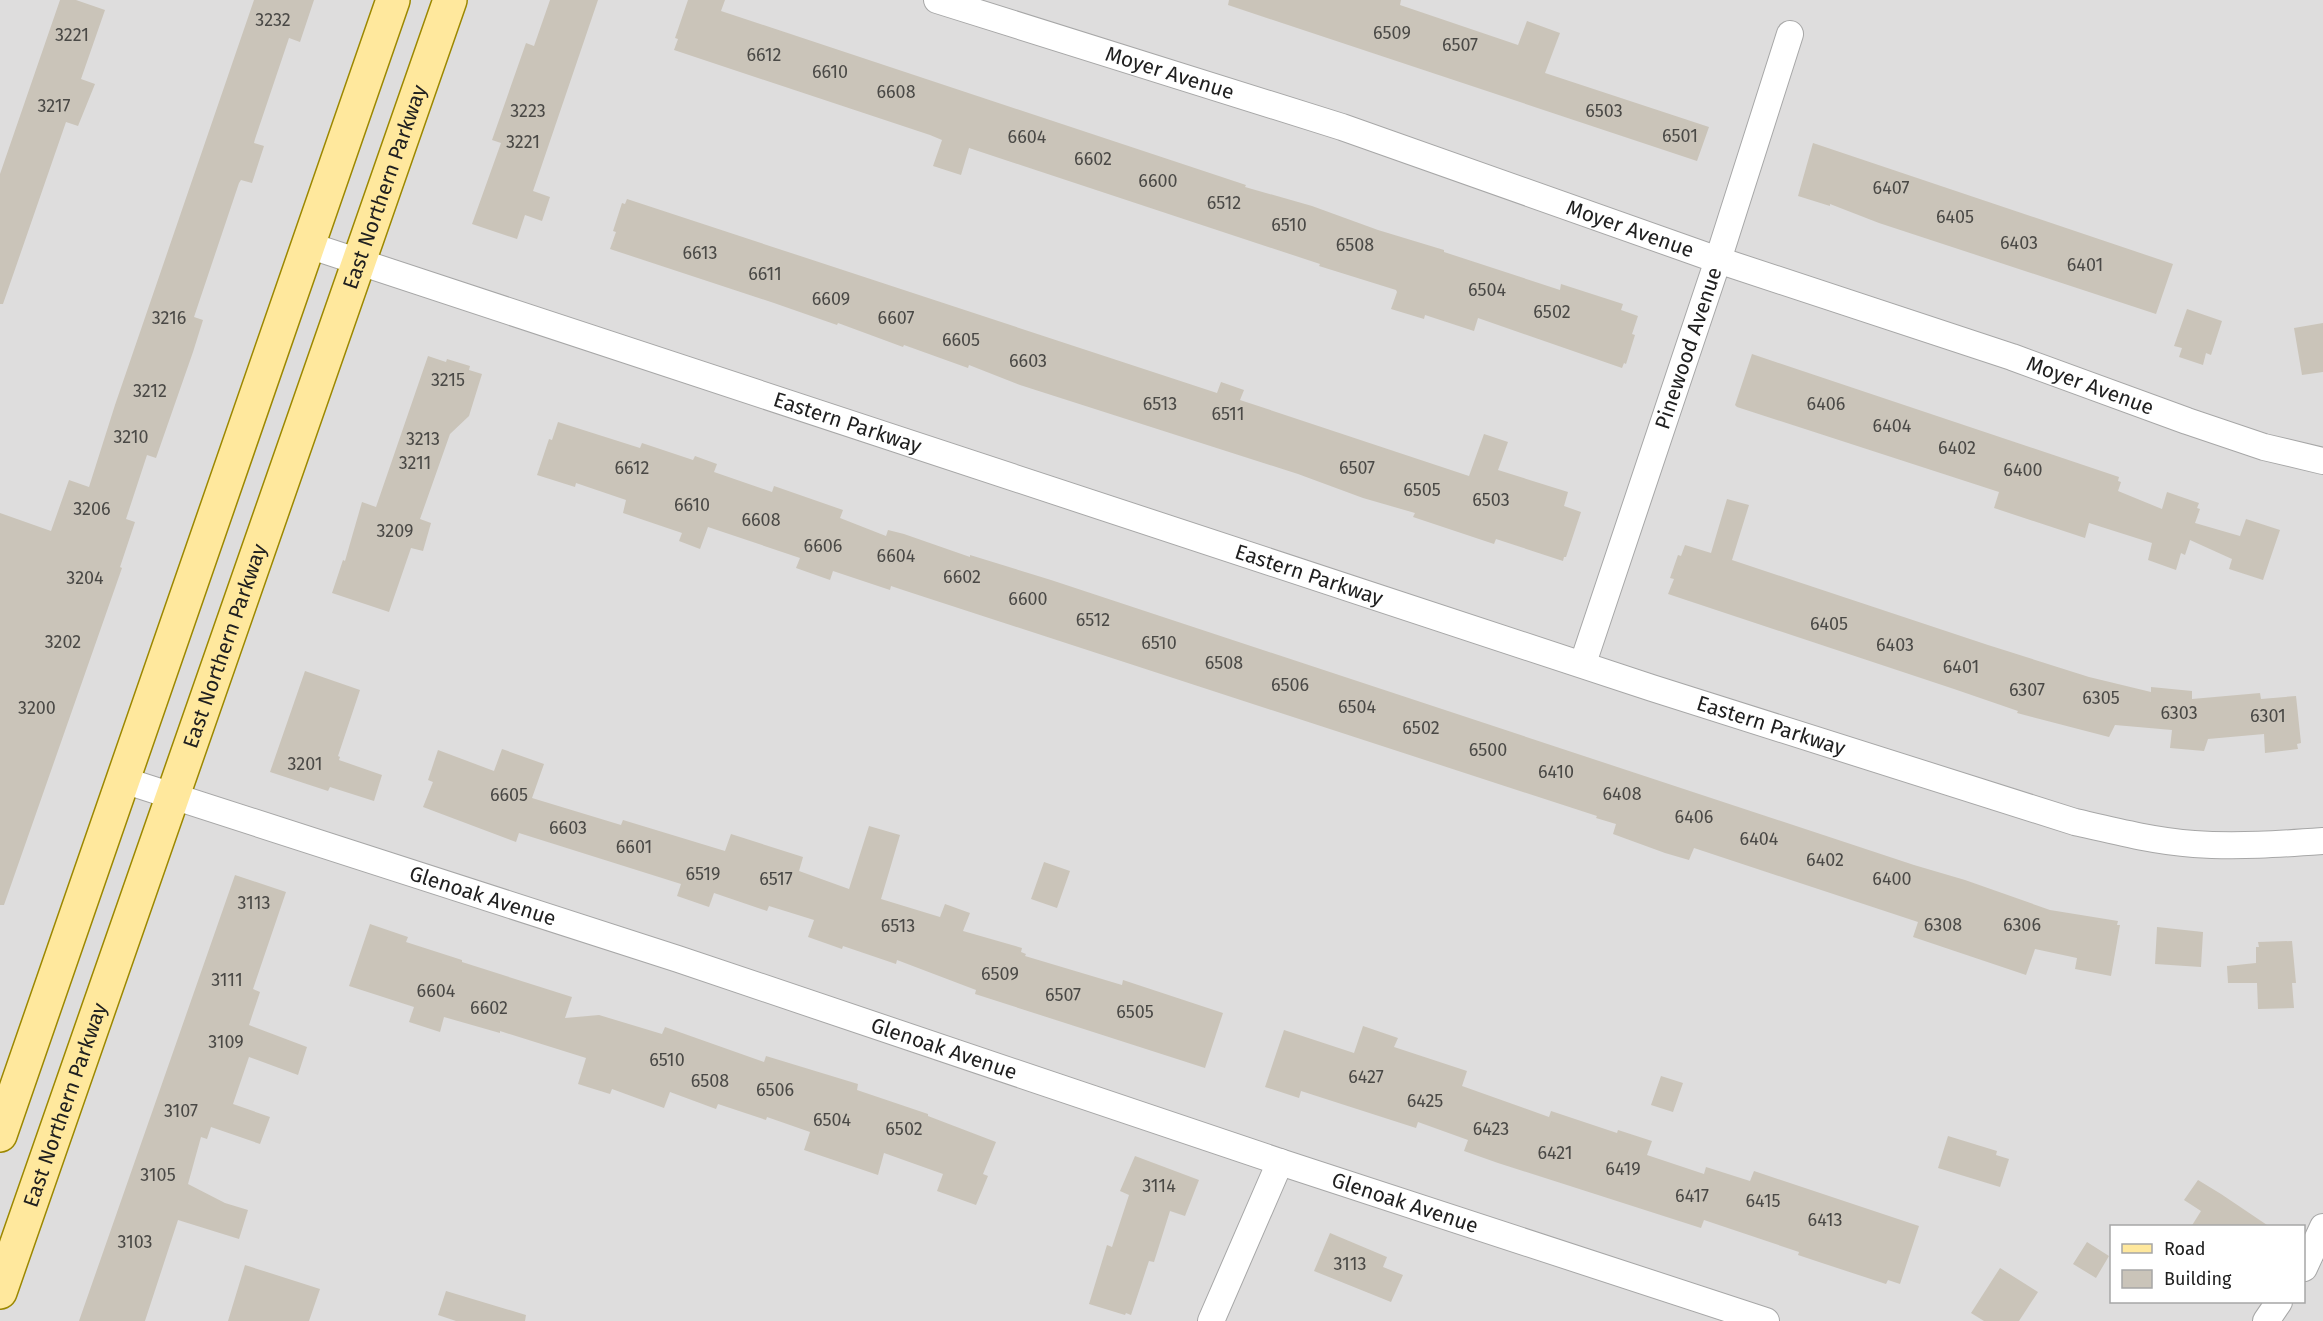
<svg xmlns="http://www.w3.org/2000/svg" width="2323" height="1321" font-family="'Fira Sans',sans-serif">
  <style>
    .residential { fill: #dedddd; fill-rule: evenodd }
    .building { fill: #cac4b9 }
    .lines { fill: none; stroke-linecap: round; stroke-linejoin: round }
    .minor-casing { stroke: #a7a7a7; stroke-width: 28 }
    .primary-casing { stroke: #9c8800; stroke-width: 36 }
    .minor { stroke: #fff; stroke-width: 26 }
    .primary { stroke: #ffe89d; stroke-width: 33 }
    .labels { text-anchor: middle; stroke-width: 4.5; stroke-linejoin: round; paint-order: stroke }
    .number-label { font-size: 18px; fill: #4a4946 }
    .street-label { font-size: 21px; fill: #202020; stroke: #fff }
  </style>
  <rect width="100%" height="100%" fill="#f1f0e6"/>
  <path class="residential" d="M 0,0 L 2323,0 L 2323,1321 L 0,1321 ZM 2112,1226 L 2304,1226 L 2304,1302 L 2112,1302 Z"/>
  <path class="building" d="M 60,0 L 76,0 L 105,10 L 81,79 L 95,84 L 78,126 L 66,122 L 3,304 L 0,304 L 0,174 Z
    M 254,0 L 314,0 L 300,42 L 289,38 L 255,139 L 254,143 L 264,146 L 252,183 L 241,180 L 239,183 L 194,317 L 203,320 L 193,352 L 156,458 L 147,455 L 126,519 L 135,522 L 120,567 L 122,568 L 4,905 L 0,905 L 0,513 L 51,531 L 69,480 L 89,487 L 115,405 Z
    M 550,0 L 598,0 L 533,191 L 550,197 L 542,221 L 525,215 L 517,239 L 472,224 L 501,143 L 492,140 L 526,43 L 534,46 Z
    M 688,0 L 725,0 L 721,11 L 1246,185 L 1245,187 L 1312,206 L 1378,230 L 1444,250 L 1444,252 L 1560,290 L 1561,284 L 1623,304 L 1621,310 L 1638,316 L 1632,334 L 1635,335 L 1626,364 L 1624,363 L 1622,368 L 1478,318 L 1474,331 L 1425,315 L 1424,319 L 1391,309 L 1397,292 L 1396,290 L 1319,266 L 1320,264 L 969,148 L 961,175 L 933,166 L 942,140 L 930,135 L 674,50 L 678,39 L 675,38 Z
    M 1229,0 L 1401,0 L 1400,5 L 1518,45 L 1527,21 L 1560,33 L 1545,73 L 1709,127 L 1697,161 L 1228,5 Z
    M 1813,143 L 2173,264 L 2156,314 L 1879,223 L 1830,204 L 1830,206 L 1798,196 Z
    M 627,199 L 1217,393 L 1221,382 L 1244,390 L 1240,400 L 1469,476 L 1484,434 L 1508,442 L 1498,470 L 1568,492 L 1564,506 L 1581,512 L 1566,557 L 1564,557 L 1563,561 L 1496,539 L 1494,544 L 1413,517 L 1415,513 L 1363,498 L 1298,474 L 1020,385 L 969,365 L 968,368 L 904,345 L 903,347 L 838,323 L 837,325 L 774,303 L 610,249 L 616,232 L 613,231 L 622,203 L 625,204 Z
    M 2187,309 L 2222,321 L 2211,355 L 2206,353 L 2203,365 L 2179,357 L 2182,348 L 2174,346 Z
    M 2323,323 L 2323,372 L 2302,375 L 2294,328 Z
    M 1752,354 L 2119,477 L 2118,481 L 2121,482 L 2118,491 L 2162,509 L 2167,492 L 2199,503 L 2197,508 L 2200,509 L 2195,523 L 2240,536 L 2246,519 L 2280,530 L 2263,580 L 2229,569 L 2232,559 L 2190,540 L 2185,555 L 2181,553 L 2176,570 L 2148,560 L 2152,543 L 2089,523 L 2085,538 L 1994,508 L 1999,492 L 1737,407 L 1735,405 Z
    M 428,356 L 446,362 L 447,359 L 470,366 L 469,370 L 482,374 L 469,416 L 450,434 L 420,519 L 431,523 L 423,551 L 411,548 L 389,612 L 332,593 L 343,560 L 345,561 L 362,502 L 376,507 Z
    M 558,422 L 640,448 L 642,443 L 693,460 L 695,456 L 717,464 L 714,472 L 772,492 L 774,486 L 843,510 L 840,518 L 886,536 L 888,530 L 904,534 L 970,557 L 970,555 L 1051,580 L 1914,865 L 1965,880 L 2050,910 L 2118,921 L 2117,925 L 2120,925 L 2111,976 L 2075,969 L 2077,958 L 2035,949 L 2026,975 L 1913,937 L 1918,922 L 1694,848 L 1689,860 L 1665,853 L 1613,834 L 1616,824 L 1596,818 L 1597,816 L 906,591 L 891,586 L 890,590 L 833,571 L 830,580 L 796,568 L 800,558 L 708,527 L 700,549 L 679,541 L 682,533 L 623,513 L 626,500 L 576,483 L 575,487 L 537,475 L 549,439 L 552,440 Z
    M 1727,499 L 1749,505 L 1732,560 L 1988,645 L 2089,677 L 2151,692 L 2151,687 L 2192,691 L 2192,699 L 2260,693 L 2261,699 L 2296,696 L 2301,743 L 2297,744 L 2298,749 L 2265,753 L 2264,734 L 2208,739 L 2204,751 L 2170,748 L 2172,730 L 2115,725 L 2109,737 L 2017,713 L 2018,711 L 1954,689 L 1668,594 L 1674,579 L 1670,578 L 1678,555 L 1681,556 L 1685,545 L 1711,553 Z
    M 305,671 L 360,690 L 338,756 L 340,757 L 339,760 L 382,775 L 374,801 L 330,787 L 328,791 L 270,772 Z
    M 502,749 L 544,764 L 532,798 L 621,825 L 623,820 L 725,851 L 731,834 L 803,857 L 799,871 L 849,889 L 869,826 L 900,835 L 881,899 L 940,917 L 945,904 L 970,913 L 963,931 L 1022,948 L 1021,952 L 1026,954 L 1025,956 L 1122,985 L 1123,980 L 1223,1013 L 1205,1068 L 975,994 L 976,990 L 897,960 L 896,964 L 843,946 L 842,949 L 808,937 L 814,920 L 769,906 L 767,911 L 714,893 L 709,907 L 677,896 L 681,884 L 519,833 L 516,842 L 423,807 L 433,782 L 428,780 L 438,750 L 494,771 Z
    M 1044,862 L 1070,871 L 1057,908 L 1031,899 Z
    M 235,875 L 286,892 L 253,989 L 260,992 L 249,1025 L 307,1047 L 298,1075 L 249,1057 L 233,1104 L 270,1117 L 260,1144 L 211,1127 L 207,1139 L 201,1137 L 188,1184 L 225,1203 L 248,1210 L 239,1239 L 178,1220 L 145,1321 L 79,1321 Z
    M 370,924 L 408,937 L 406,942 L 462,960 L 462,962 L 572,997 L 565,1018 L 599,1015 L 662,1034 L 665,1027 L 764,1062 L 766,1056 L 858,1084 L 857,1090 L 928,1114 L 928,1116 L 996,1142 L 983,1174 L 988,1176 L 976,1205 L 937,1191 L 943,1174 L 884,1153 L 878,1175 L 804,1150 L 810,1132 L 767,1117 L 766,1120 L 718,1104 L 716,1109 L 670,1092 L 664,1108 L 612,1089 L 610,1094 L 578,1084 L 586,1058 L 500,1031 L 500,1033 L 444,1017 L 440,1032 L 409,1022 L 414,1007 L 349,986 Z
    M 2157,927 L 2203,932 L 2201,967 L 2155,964 Z
    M 2292,941 L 2296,983 L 2292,983 L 2294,1008 L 2258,1009 L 2257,983 L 2228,983 L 2227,966 L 2256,963 L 2256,947 L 2259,947 L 2258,942 Z
    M 1363,1026 L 1398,1038 L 1394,1047 L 1467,1071 L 1462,1086 L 1549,1117 L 1551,1111 L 1617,1133 L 1618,1130 L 1652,1141 L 1647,1155 L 1704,1174 L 1706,1167 L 1750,1181 L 1754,1171 L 1919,1226 L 1900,1284 L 1888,1280 L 1886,1284 L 1822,1263 L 1798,1255 L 1799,1252 L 1704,1220 L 1701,1228 L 1498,1163 L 1464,1151 L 1468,1140 L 1418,1122 L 1416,1128 L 1301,1091 L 1299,1098 L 1265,1087 L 1284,1030 L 1354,1053 Z
    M 1661,1076 L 1683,1083 L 1673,1112 L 1651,1105 Z
    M 1948,1136 L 1997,1151 L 1996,1155 L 2009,1159 L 2000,1187 L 1938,1168 Z
    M 1135,1156 L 1199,1180 L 1185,1216 L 1170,1211 L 1154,1262 L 1149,1261 L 1131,1315 L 1126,1313 L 1125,1315 L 1089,1304 L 1107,1245 L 1112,1247 L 1129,1195 L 1120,1191 Z
    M 2198,1180 L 2221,1194 L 2270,1227 L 2191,1227 L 2201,1211 L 2184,1200 Z
    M 1330,1233 L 1387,1257 L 1383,1267 L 1403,1275 L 1391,1302 L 1314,1271 Z
    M 2087,1242 L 2109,1256 L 2096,1278 L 2073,1264 Z
    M 245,1265 L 320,1289 L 309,1321 L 228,1321 Z
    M 2000,1268 L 2038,1292 L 2019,1321 L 1984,1321 L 1971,1313 Z
    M 446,1291 L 526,1315 L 525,1321 L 456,1321 L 438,1315 Z"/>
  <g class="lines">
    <defs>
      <g id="minor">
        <path id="s1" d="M 937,0 L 1342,127 L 1718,260 L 2012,357 L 2187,421 L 2264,447 L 2323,461"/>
        <path id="s2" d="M 308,245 L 1652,688 L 2075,822 C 2114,831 2154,841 2194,844 C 2236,847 2281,844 2323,841"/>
        <path id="s3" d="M 1583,663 L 1718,260 L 1790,34"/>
        <path id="s4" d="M 123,780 L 678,959 L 1280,1162 L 1766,1321"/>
        <path d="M 2304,1268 L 2323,1227"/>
        <path d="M 1211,1321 L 1280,1162"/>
        <path d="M 2266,1321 L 2279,1302"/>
      </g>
      <g id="primary">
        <path d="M 0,1135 L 393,0"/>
        <path id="s5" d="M 0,1292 L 450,0"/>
      </g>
    </defs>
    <use href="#minor" class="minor-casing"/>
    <use href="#primary" class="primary-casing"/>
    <use href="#minor" class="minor"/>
    <use href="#primary" class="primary"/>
  </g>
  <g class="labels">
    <g class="number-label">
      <text x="273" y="26">3232</text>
      <text x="1392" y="39">6509</text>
      <text x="72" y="41">3221</text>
      <text x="1460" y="51">6507</text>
      <text x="764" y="61">6612</text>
      <text x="830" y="78">6610</text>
      <text x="896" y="98">6608</text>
      <text x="54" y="112">3217</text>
      <text x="528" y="117">3223</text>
      <text x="1604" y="117">6503</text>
      <text x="1680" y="142">6501</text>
      <text x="1027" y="143">6604</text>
      <text x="523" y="148">3221</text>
      <text x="1093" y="165">6602</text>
      <text x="1158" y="187">6600</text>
      <text x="1891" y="194">6407</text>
      <text x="1224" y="209">6512</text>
      <text x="1955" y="223">6405</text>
      <text x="1289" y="231">6510</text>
      <text x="2019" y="249">6403</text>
      <text x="1355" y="251">6508</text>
      <text x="700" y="259">6613</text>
      <text x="2085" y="271">6401</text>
      <text x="765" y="280">6611</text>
      <text x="1487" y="296">6504</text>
      <text x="831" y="305">6609</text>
      <text x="1552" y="318">6502</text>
      <text x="169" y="324">3216</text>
      <text x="896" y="324">6607</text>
      <text x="961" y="346">6605</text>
      <text x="1028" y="367">6603</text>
      <text x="448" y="386">3215</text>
      <text x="150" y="397">3212</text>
      <text x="1160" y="410">6513</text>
      <text x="1826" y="410">6406</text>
      <text x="1228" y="420">6511</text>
      <text x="1892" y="432">6404</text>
      <text x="131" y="443">3210</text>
      <text x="423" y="445">3213</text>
      <text x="1957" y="454">6402</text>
      <text x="415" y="469">3211</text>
      <text x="632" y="474">6612</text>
      <text x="1357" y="474">6507</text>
      <text x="2023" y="476">6400</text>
      <text x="1422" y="496">6505</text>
      <text x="1491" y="506">6503</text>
      <text x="692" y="511">6610</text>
      <text x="92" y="515">3206</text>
      <text x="761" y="526">6608</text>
      <text x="395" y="537">3209</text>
      <text x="823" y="552">6606</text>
      <text x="896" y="562">6604</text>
      <text x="962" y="583">6602</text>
      <text x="85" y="584">3204</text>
      <text x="1028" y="605">6600</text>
      <text x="1093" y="626">6512</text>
      <text x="1829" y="630">6405</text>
      <text x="63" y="648">3202</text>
      <text x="1159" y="649">6510</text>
      <text x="1895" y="651">6403</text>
      <text x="1224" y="669">6508</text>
      <text x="1961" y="673">6401</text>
      <text x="1290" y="691">6506</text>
      <text x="2027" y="696">6307</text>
      <text x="2101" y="704">6305</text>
      <text x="1357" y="713">6504</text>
      <text x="37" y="714">3200</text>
      <text x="2179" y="719">6303</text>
      <text x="2268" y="722">6301</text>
      <text x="1421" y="734">6502</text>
      <text x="1488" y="756">6500</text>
      <text x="305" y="770">3201</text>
      <text x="1556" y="778">6410</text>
      <text x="1622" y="800">6408</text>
      <text x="509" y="801">6605</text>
      <text x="1694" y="823">6406</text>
      <text x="568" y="834">6603</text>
      <text x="1759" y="845">6404</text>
      <text x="634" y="853">6601</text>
      <text x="1825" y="866">6402</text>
      <text x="703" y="880">6519</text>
      <text x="776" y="885">6517</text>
      <text x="1892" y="885">6400</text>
      <text x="254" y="909">3113</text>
      <text x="1943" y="931">6308</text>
      <text x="2022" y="931">6306</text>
      <text x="898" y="932">6513</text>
      <text x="1000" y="980">6509</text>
      <text x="227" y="986">3111</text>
      <text x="436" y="997">6604</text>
      <text x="1063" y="1001">6507</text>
      <text x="489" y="1014">6602</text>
      <text x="1135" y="1018">6505</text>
      <text x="226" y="1048">3109</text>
      <text x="667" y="1066">6510</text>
      <text x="1366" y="1083">6427</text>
      <text x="710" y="1087">6508</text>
      <text x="775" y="1096">6506</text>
      <text x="1425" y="1107">6425</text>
      <text x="181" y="1117">3107</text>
      <text x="832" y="1126">6504</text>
      <text x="904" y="1135">6502</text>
      <text x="1491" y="1135">6423</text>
      <text x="1555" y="1159">6421</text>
      <text x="1623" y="1175">6419</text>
      <text x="158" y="1181">3105</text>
      <text x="1159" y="1192">3114</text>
      <text x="1692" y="1202">6417</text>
      <text x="1763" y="1207">6415</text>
      <text x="1825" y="1226">6413</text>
      <text x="135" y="1248">3103</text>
      <text x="1350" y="1270">3113</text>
    </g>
    <g class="street-label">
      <text dy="7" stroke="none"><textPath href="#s1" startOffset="244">Moyer Avenue</textPath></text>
      <text dy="7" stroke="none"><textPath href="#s5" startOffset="1170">East Northern Parkway</textPath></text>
      <text dy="7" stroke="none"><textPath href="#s1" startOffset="730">Moyer Avenue</textPath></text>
      <text dy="7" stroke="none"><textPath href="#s3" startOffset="332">Pinewood Avenue</textPath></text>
      <text dy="7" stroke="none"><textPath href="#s1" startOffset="1216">Moyer Avenue</textPath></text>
      <text dy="7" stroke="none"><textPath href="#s2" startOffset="568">Eastern Parkway</textPath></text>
      <text dy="7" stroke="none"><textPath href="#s2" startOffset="1054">Eastern Parkway</textPath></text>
      <text dy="7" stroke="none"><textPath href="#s5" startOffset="684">East Northern Parkway</textPath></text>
      <text dy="7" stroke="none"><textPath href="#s2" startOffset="1540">Eastern Parkway</textPath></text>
      <text dy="7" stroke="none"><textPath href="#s4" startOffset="378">Glenoak Avenue</textPath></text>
      <text dy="7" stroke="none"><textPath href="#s4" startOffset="864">Glenoak Avenue</textPath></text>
      <text dy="7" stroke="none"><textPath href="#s5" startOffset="198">East Northern Parkway</textPath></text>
      <text dy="7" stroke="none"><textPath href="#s4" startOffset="1350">Glenoak Avenue</textPath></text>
    </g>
  </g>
  <rect x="2110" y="1225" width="195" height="78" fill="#ffffff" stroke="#a6a6a6" stroke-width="1.5"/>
  <rect x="2122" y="1244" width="30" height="9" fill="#ffe89d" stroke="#a6a6a6" stroke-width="1.5"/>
  <text x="2164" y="1255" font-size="18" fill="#202020">Road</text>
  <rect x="2122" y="1270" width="30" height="18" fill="#cac4b9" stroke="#a6a6a6" stroke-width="1.5"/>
  <text x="2164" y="1285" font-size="18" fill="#202020">Building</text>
</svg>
